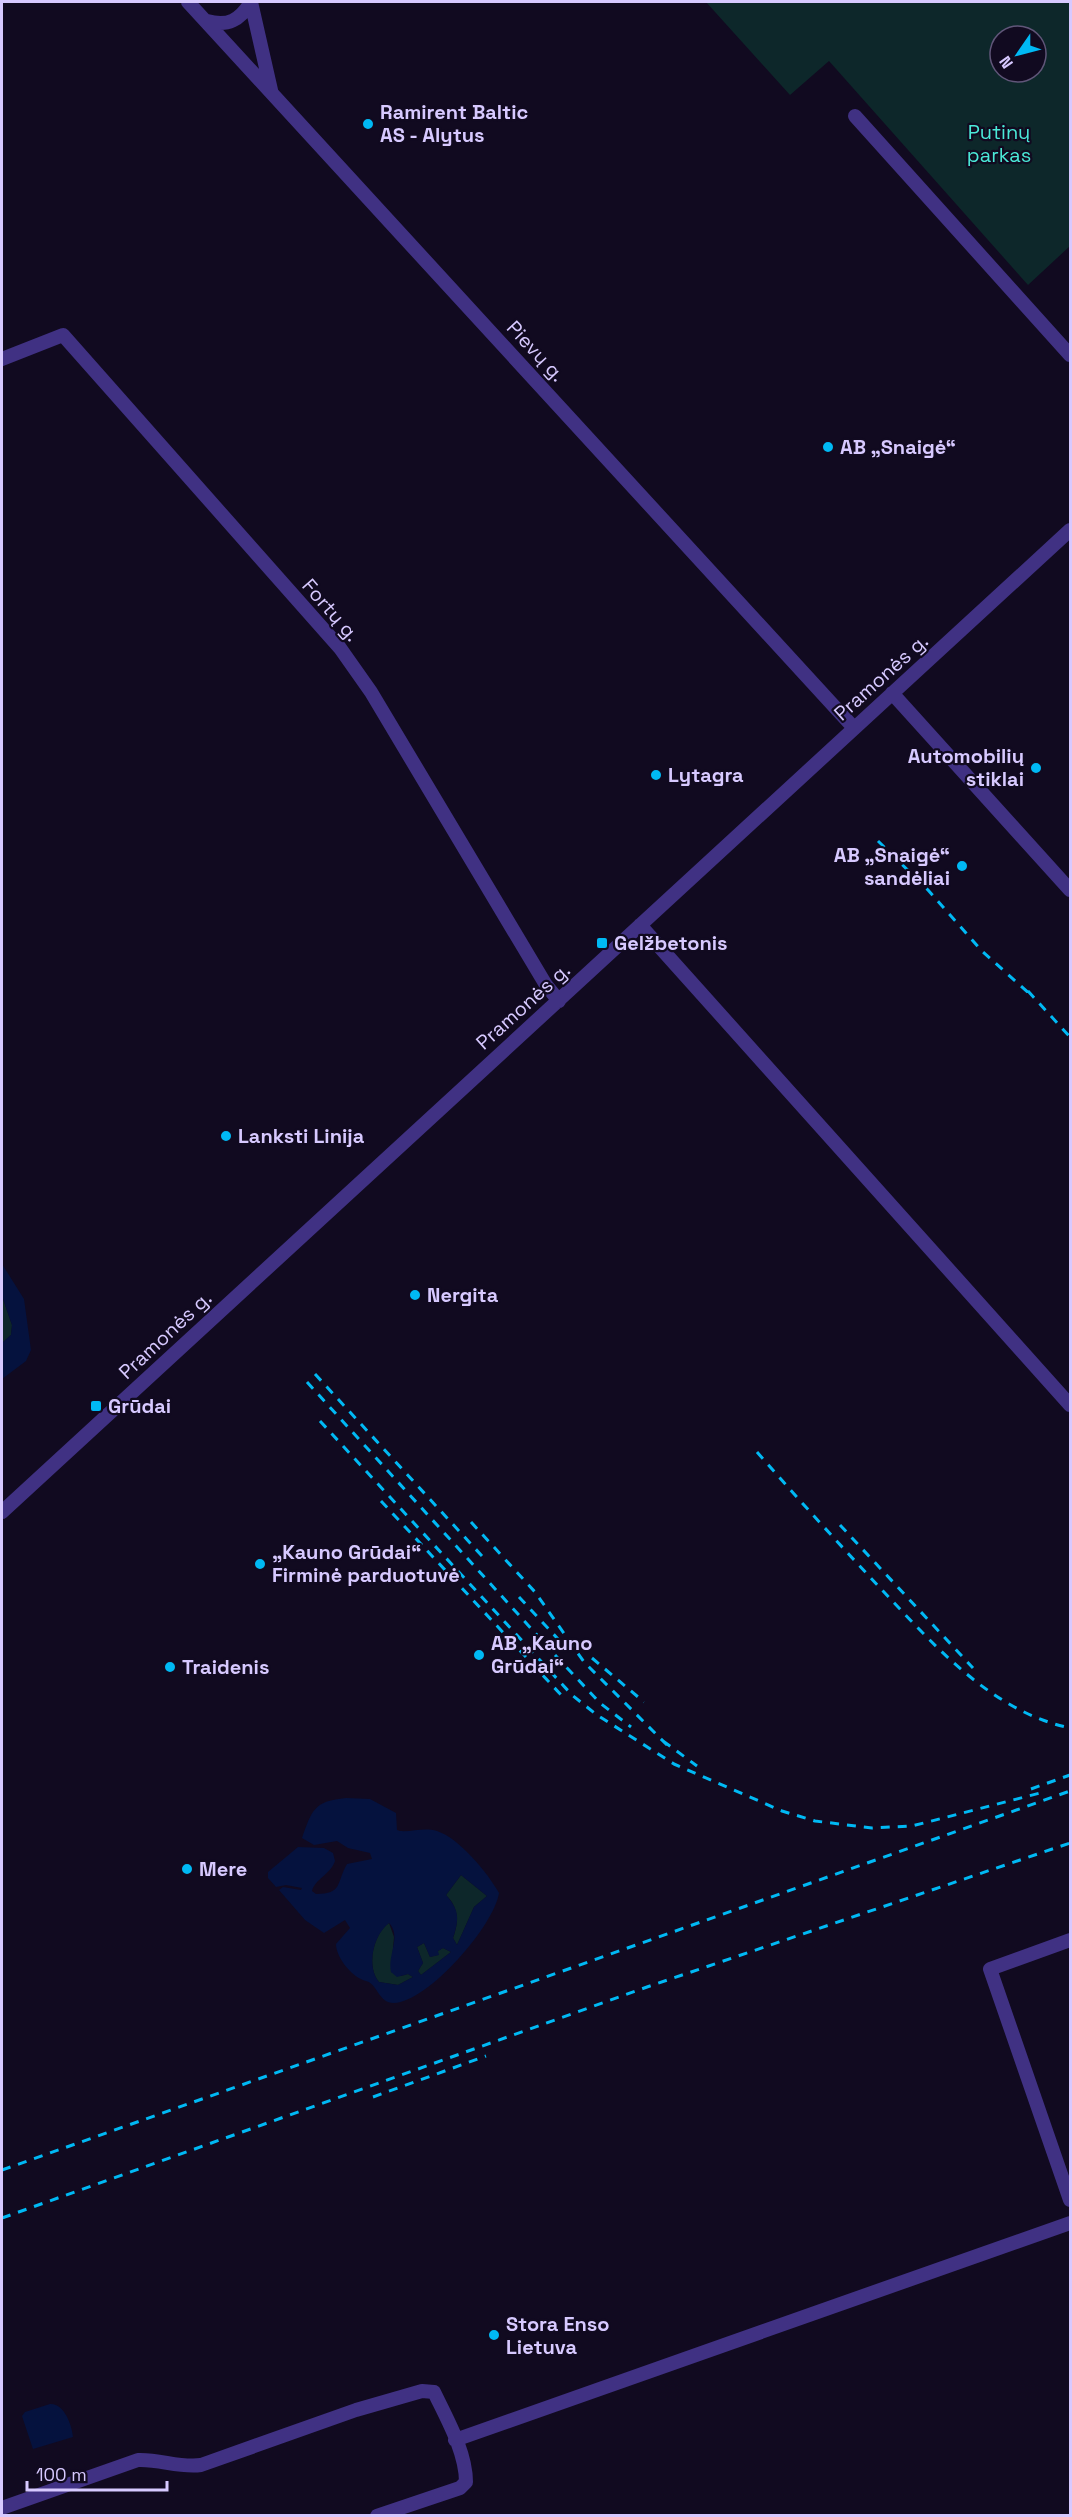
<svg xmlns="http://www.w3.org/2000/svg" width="1072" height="2517" font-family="'Space Grotesk',sans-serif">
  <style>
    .green { fill: #0d272a; fill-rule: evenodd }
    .water { fill: #05123e; fill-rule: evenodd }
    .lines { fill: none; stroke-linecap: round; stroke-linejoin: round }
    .minor { stroke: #403183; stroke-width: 14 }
    .rail { stroke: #00b9f4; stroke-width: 3; stroke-dasharray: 9 8; stroke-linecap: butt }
    .poi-dot { fill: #00b9f4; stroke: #110a20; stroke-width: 2 }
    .labels { text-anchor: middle; stroke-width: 4.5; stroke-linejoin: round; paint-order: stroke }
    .poi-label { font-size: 20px; font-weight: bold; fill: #d7c9ff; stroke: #110a20; text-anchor: start }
    .park-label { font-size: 20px; fill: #4be9d8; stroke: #110a20 }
    .street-label { font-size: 20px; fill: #d7c9ff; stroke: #110a20 }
  </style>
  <rect width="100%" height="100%" fill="#110a20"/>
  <path class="green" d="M 706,2 L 1070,2 L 1070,246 L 1028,285 L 829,61 L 790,95 ZM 1000,36 L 1036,36 L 1036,72 L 1000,72 Z
    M 2,1296 L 12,1325 L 11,1335 L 2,1343 Z
    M 461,1875 L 487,1896 L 474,1907 L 457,1945 L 453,1938 C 459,1922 459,1908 446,1895 Z
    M 389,1923 L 394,1937 L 391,1972 L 401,1976 L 408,1974 L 413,1977 L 398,1985 L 379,1982 C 366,1967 373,1934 389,1923 Z
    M 424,1943 L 430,1957 L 438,1955 L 438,1951 L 443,1948 L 451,1952 L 421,1975 L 418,1971 L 423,1963 L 417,1947 Z"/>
  <path class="water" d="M 2,1264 L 24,1299 L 31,1350 L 26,1361 L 2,1379 L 2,1343 L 11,1335 L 12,1325 L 2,1296 Z
    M 346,1798 L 370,1799 L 396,1813 L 397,1830 L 400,1831 C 413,1832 424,1827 437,1831 C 459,1838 488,1873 499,1893 C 494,1926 428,2002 394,2003 C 378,2003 378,1984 366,1981 C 353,1978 336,1958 336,1944 L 350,1928 L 345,1920 L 324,1933 L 305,1920 L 279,1890 L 283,1887 L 301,1890 L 302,1888 L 286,1885 L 276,1887 L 268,1878 L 268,1872 L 298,1847 L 324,1848 L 333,1853 L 335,1861 C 331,1874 315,1879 312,1891 L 316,1894 C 343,1894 336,1883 347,1864 L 372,1859 L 370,1853 L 348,1848 L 337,1841 L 314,1845 L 302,1838 C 312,1810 314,1801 346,1798 ZM 461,1875 L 487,1896 L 474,1907 L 457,1945 L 453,1938 C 459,1919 460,1911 446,1895 ZM 389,1923 C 402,1936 387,1956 391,1972 L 397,1977 L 408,1974 L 413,1977 L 398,1985 L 379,1982 C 366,1967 373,1935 389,1923 ZM 424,1943 L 430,1957 L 439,1955 L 438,1951 L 443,1948 L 451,1952 L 421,1975 L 418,1971 L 423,1963 L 417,1947 Z
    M 50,2404 C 64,2403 72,2425 73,2437 L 33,2449 L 22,2416 L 25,2412 Z"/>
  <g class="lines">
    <path class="minor" d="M 188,2 L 854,728
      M 251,2 L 271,90
      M 207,21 C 228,27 240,20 251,2
      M 855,116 L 1070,355
      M 2,359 L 63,335 L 340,648 L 371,692 L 546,985 L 559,1001
      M 892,693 L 1070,890
      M 640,925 L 1070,1405
      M 2,1512 L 1070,530
      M 1070,1940 L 990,1969 L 1070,2200
      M 455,2440 L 1070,2223
      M 2,2508 L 138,2460 C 160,2459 179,2468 201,2465 L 356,2410 L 422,2391 L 434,2392 C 447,2419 466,2452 466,2482 L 460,2488 L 377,2516"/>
    <path class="rail" d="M 878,841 L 928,890 L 982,951 L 1032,996
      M 1028,991 L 1070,1037
      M 315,1374 L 482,1556
      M 307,1382 L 537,1635
      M 320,1421 L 572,1695 L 597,1715 L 674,1764 L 782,1811 L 815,1821 L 872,1828 L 912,1826 L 1044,1792
      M 757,1452 C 798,1499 840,1545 882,1590 C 935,1646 991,1711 1070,1728
      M 381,1501 L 563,1697
      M 471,1522 L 535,1592 L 584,1662 L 667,1745
      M 840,1525 L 973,1668
      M 519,1597 L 558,1639
      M 555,1655 L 600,1703 L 631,1727
      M 592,1658 L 644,1702
      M 663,1741 L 697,1766
      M 1031,1789 L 1070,1775
      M 373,2097 L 486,2056
      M 2,2170 L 1070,1791
      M 2,2218 L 647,1987 L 1070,1843"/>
  </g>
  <g class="poi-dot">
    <circle cx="368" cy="124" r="6"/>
    <circle cx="828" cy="447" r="6"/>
    <circle cx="1036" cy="768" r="6"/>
    <circle cx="656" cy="775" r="6"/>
    <circle cx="962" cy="866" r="6"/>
    <rect x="596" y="937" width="12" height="12" rx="3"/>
    <circle cx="226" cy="1136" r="6"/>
    <circle cx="415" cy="1295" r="6"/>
    <rect x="90" y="1400" width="12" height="12" rx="3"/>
    <circle cx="260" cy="1564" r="6"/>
    <circle cx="479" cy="1655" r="6"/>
    <circle cx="170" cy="1667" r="6"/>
    <circle cx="187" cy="1869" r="6"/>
    <circle cx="494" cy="2335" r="6"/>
  </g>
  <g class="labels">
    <g class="poi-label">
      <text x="380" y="119">Ramirent Baltic<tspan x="380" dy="23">AS - Alytus</tspan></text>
      <text x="840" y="454">AB „Snaigė“</text>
      <text x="1024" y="763" text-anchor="end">Automobilių<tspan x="1024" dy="23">stiklai</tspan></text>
      <text x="668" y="782">Lytagra</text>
      <text x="950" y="862" text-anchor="end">AB „Snaigė“<tspan x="950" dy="23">sandėliai</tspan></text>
      <text x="614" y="950">Gelžbetonis</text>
      <text x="238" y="1143">Lanksti Linija</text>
      <text x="427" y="1302">Nergita</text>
      <text x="108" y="1413">Grūdai</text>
      <text x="272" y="1559">„Kauno Grūdai“<tspan x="272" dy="23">Firminė parduotuvė</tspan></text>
      <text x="491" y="1650">AB „Kauno<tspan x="491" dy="23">Grūdai“</tspan></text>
      <text x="182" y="1674">Traidenis</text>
      <text x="199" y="1876">Mere</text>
      <text x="506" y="2331">Stora Enso<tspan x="506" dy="23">Lietuva</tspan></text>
    </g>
    <g class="park-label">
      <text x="999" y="139">Putinų<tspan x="999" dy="23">parkas</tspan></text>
    </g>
    <g class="street-label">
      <text transform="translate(536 351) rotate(47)" y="7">Pievų g.</text>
      <text transform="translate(331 610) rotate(49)" y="7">Fortų g.</text>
      <text transform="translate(881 677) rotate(-42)" y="7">Pramonės g.</text>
      <text transform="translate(523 1006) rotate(-42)" y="7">Pramonės g.</text>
      <text transform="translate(165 1335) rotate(-43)" y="7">Pramonės g.</text>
    </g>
  </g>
  <rect width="1072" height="2517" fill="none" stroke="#d7c9ff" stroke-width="6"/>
  <g transform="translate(1018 54) rotate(235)"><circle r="28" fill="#110a20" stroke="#605679" stroke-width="1.5"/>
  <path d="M0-4.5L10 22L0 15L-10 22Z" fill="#00b9f4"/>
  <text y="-9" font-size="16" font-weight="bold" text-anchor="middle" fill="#d7c9ff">N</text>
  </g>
  <path d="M27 2481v9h140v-9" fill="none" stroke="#d7c9ff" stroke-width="3"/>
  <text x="36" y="2481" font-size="18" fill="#d7c9ff" stroke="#110a20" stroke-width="4.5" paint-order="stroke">100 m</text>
</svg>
